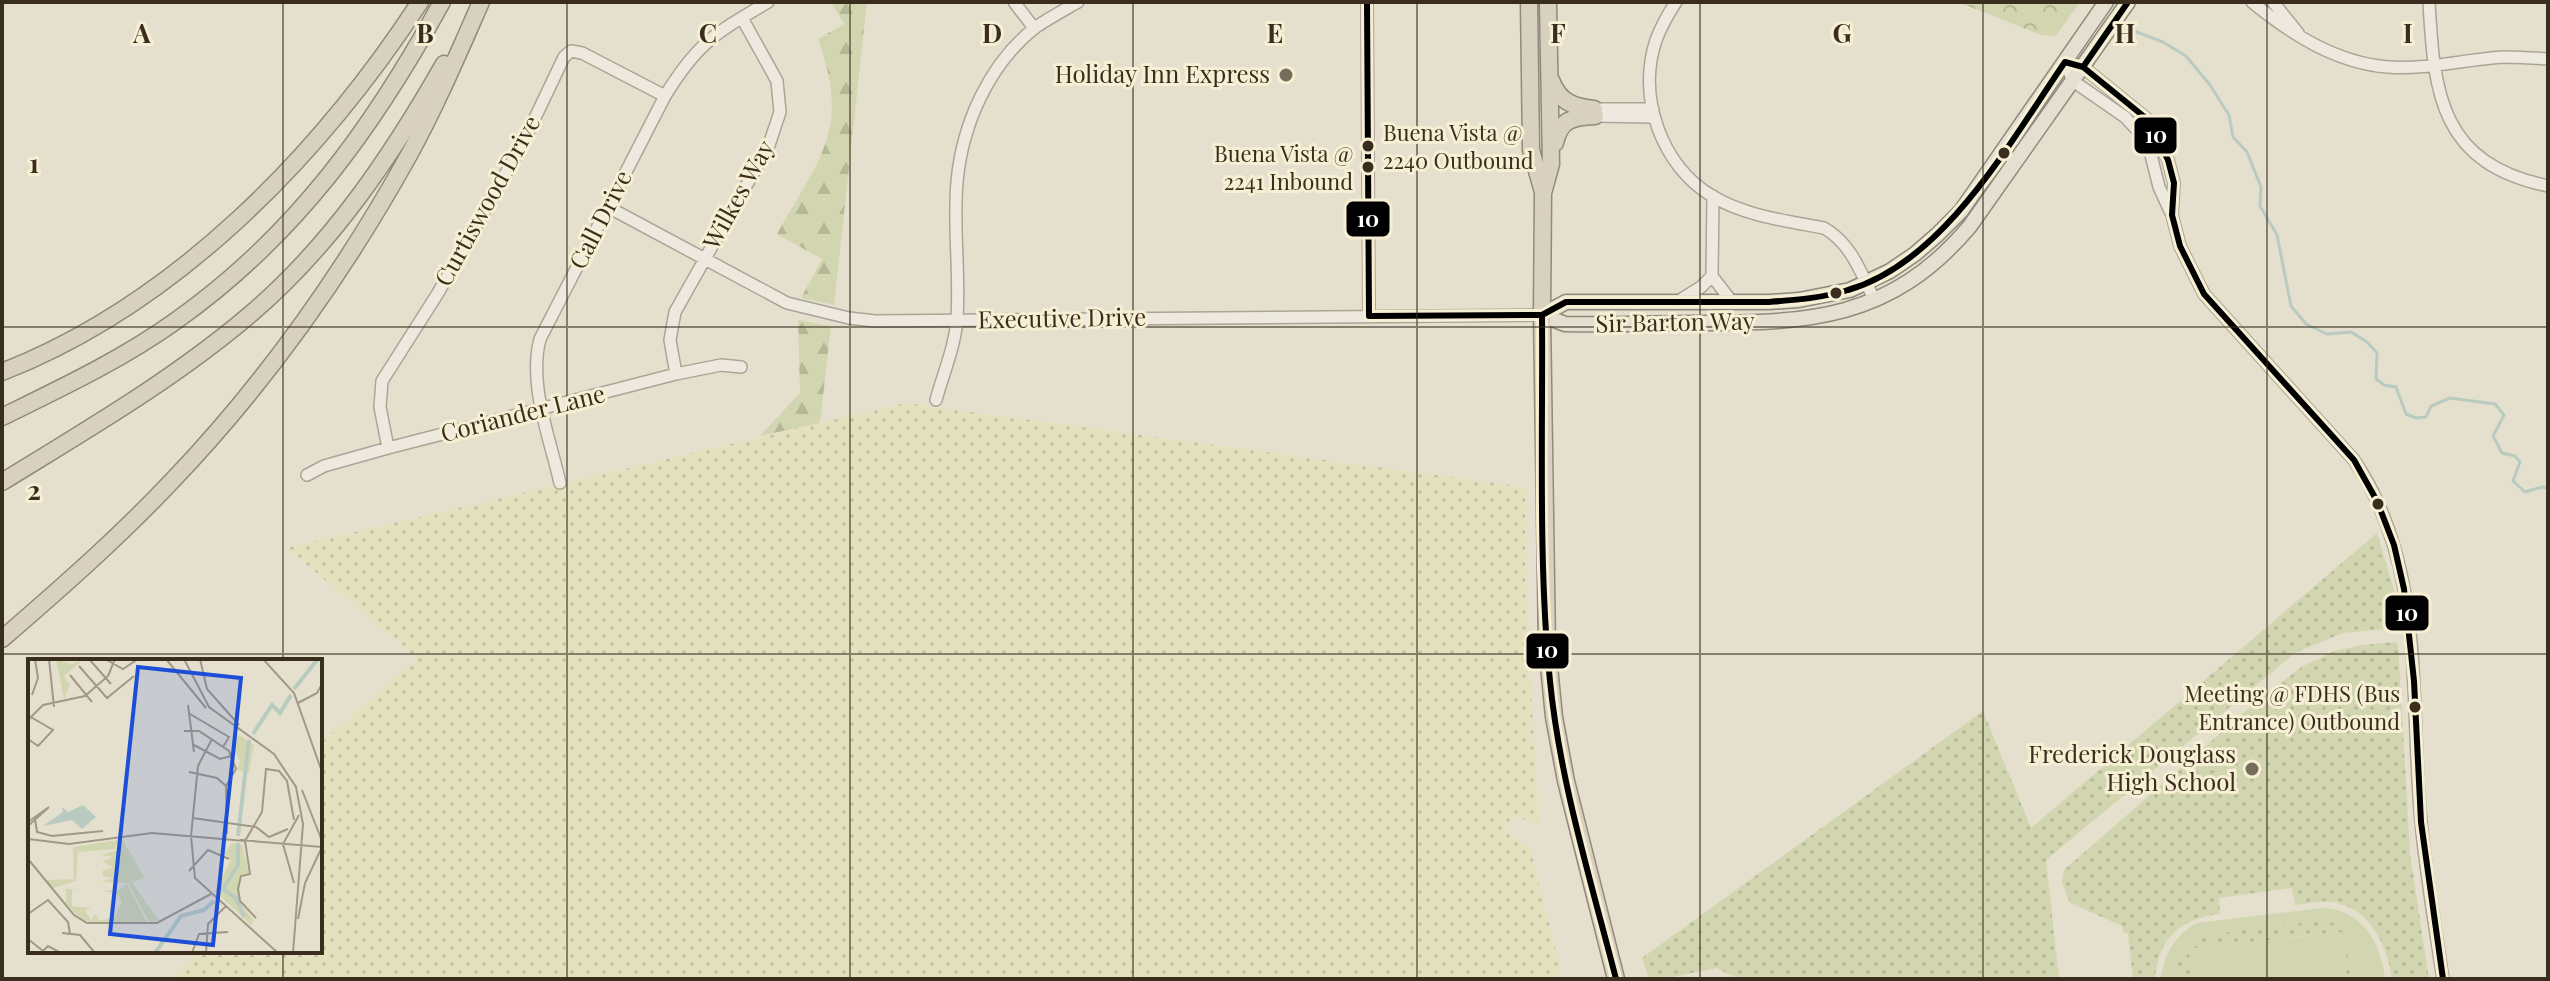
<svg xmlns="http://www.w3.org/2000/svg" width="2550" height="981" font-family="'Playfair Display',serif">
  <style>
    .farmland { fill: url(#farmland-dots) }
    .grass { fill: url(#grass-dots) }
    .forest { fill: url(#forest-firs) }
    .park { fill: url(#park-crowns) }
    .pitch { fill: #d2d6b0 }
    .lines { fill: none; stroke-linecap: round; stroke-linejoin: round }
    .stream { stroke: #b9cbc1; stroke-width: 3 }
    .minor-casing { stroke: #aaa597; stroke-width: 14 }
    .major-casing { stroke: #908a7d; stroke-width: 17 }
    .highway-casing { stroke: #908a7d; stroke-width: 19 }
    .minor { stroke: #ede9df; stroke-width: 11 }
    .major { stroke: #e4e0d1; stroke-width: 14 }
    .highway { stroke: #d8d1bf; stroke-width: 16 }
    .bus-1-casing { stroke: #f6efd4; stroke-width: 12 }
    .bus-1 { stroke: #000; stroke-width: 6 }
    .grid { fill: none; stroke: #392e1e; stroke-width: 2; stroke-opacity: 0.55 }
    .poi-dot { fill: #756c5c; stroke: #f6efd4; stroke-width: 3 }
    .bus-dot { fill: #392e1e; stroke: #f6efd4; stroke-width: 3 }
    .labels { text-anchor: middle; stroke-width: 6; stroke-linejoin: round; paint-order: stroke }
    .bus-label { font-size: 22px; fill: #392e1e; stroke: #f6efd4; text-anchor: end }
    .poi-label { font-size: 24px; fill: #392e1e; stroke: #f6efd4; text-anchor: end }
    .street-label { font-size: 24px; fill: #392e1e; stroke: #f6efd4 }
    .inset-river { fill: none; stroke: #b9cbc1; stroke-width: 4 }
    .inset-road { fill: none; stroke: #a09988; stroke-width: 2 }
    .view { fill: #1d4ed8; fill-opacity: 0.15; stroke: #1d4ed8; stroke-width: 4 }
    .inset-edge { fill: none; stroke: #392e1e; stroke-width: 4 }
    .grid-label { font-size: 26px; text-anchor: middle; font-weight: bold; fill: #392e1e; stroke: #f6efd4; stroke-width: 6; stroke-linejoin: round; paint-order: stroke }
    .line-badge { stroke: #f6efd4; stroke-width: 3 }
    .badge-label { font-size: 22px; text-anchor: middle; font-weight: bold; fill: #fff }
  </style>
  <defs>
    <pattern id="farmland-dots" width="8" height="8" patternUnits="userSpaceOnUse" patternTransform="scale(2)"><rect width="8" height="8" fill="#e4e1be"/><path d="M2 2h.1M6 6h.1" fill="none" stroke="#c4c1a3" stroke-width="1.8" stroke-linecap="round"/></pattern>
    <pattern id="grass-dots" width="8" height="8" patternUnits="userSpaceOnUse" patternTransform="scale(2)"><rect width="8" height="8" fill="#d2d6b0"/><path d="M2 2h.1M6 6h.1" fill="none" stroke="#b5b897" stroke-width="1.8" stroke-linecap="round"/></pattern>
    <pattern id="forest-firs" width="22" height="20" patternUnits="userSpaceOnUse" patternTransform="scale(2)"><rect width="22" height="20" fill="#d2d6b0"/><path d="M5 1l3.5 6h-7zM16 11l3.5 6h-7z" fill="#b5b897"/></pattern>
    <pattern id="park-crowns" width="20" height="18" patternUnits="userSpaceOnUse" patternTransform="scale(2)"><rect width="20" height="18" fill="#d2d6b0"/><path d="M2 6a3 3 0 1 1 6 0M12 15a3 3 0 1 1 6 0" fill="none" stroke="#b5b897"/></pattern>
  </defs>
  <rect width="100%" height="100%" fill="#e5e0ce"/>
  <path class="farmland" d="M 906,403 L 1525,487 L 1525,589 L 1539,824 L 1513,816 L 1504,831 L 1530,848 L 1563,979 L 172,979 L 200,951 L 320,951 L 320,744 L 417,658 L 287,548 Z"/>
  <path class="grass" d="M 2377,533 L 2395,593 L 2396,628 L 2343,633 L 2295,653 L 2046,860 L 2059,979 L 1740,979 L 1716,968 L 1662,979 L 1649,979 L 1642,958 L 1983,711 L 2031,828 Z
    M 2395,642 L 2398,643 L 2410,854 L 2429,979 L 2392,979 C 2387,945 2371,909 2333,902 C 2321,900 2307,904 2295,905 L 2292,888 L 2219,898 L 2220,914 C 2180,919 2159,937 2155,979 L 2133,979 L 2128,933 L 2124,933 L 2122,926 L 2070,903 L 2062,883 L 2064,870 L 2263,696 L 2303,666 L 2335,651 L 2362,645 Z
    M 2324,920 L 2345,926 L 2351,979 L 2346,979 L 2340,932 L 2189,949 L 2192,979 L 2173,979 C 2176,959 2184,944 2202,935 Z"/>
  <path class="forest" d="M 831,2 L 867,2 L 834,305 L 801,298 L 822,259 L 777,234 C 820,157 851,130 818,39 L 844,24 Z
    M 798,320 L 831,326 L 820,423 L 760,436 L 800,393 Z"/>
  <path class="park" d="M 1958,2 L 2080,2 L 2056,36 L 2041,35 Z"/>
  <path class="pitch" d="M 2322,908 C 2362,909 2381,942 2385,979 L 2351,979 L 2345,926 L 2325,920 L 2202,935 C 2184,944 2176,959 2173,979 L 2161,979 C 2164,954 2174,936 2197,923 Z
    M 2341,932 L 2346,979 L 2192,979 L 2189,949 Z"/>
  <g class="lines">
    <path class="stream" d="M 2134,31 L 2163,42 L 2186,56 L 2210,85 L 2229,115 L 2233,137 L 2247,152 L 2261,187 L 2260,206 L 2277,235 L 2291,306 L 2306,324 L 2327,334 L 2351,332 L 2367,342 L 2377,353 L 2376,379 L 2384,385 L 2396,387 L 2406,414 L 2416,418 L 2426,417 L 2431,406 L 2450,398 L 2495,404 L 2504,415 L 2493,436 L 2502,453 L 2515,456 L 2520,462 L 2513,481 L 2525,492 L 2542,487 L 2548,488"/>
    <defs>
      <path id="minor" d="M 1014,2 L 1034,28
        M 1367,2 L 1369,316
        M 1676,2 C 1668,14 1661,27 1656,40 C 1637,97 1661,165 1712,196 C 1745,216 1787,221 1824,228 C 1851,243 1861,273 1874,299
        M 2252,2 C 2291,34 2336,63 2388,67 C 2427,70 2466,59 2505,57 C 2519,57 2534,58 2548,59
        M 2273,2 L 2298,33
        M 2429,2 C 2434,95 2441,164 2548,186
        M 2065,62 L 2083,67 L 2147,119 L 2168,160 L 2174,183 L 2172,215 L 2180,246 L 2204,294 L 2354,460 C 2427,568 2409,698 2421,822 C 2426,874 2435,927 2443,979
        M 2065,62 L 2073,81 L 2125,117 L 2139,132 L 2150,151 L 2159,187 L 2170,211
        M 1596,109 L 1653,109
        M 1595,116 L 1654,117
        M 1713,196 L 1712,276 L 1732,302
        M 608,207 L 787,303 L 849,318 L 875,321 L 1542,315
        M 1677,302 L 1701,287 L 1712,276
        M 676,374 L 670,340 L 675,312 L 769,145 L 780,112 L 777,81 L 742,18
        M 936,400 C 943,374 956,344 957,317 C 960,272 953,227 957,182 C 962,125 989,63 1036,27 C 1049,18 1064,10 1078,2
        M 388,448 L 380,407 L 382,381 L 438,293 L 523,143 L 564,57 L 571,51 L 582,53 L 665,96
        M 307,475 L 324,466 L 388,448 L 676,374 L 721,365 L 741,367
        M 560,483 C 550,438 528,385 540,339 L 665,96 C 698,42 716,33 768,2"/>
      <path id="major" d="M 1542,315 L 1565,324 C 1608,325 1651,323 1693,323 C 1808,323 1890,321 1970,226 L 2128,2
        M 1542,315 L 1566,302 L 1769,302 L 1799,300 L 1850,290 L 1890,271 L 1915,254 L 1937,235 L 1961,211 L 2106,2"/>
      <path id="highway" d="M 1529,2 L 1531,150 L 1543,192
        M 1548,2 L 1551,164 L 1543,193 L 1542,315 L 1547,646 L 1554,717 L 1566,781 L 1616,979
        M 1551,80 C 1559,101 1572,107 1594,109
        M 1555,143 C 1560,119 1573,117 1595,116
        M 2,372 C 176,304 319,156 420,2
        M 2,417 C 61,388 123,359 177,320 C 295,236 373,128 442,2
        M 2,482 C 88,429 176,378 253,312 C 333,243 392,155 444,64
        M 2,639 C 60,589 118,538 171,482 C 263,386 344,272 409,155 C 436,106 458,54 481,2"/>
    </defs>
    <use href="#minor" class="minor-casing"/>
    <use href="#major" class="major-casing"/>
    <use href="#highway" class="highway-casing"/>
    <use href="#minor" class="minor"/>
    <use href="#major" class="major"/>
    <use href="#highway" class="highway"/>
    <defs>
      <path id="bus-1" d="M 1367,2 L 1369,316
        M 2083,67 L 2128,2
        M 1542,315 C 1543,435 1538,563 1550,681 C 1560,782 1591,881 1616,979
        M 1369,316 L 1542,315 L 1566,302 L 1769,302 C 1795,300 1823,298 1848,290 C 1945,262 2011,140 2065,62 L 2083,67 L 2147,119 L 2168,160 L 2174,183 L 2172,215 L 2180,246 L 2204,294 L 2354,460 L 2377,501 L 2394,545 L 2404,589 L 2414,681 L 2421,822 L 2443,979"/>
    </defs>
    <use href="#bus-1" class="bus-1-casing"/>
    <use href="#bus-1" class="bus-1"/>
  </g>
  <path class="grid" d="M 283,2 L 283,661M 567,2 L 567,979M 850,2 L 850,979M 1133,2 L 1133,979M 1417,2 L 1417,979M 1700,2 L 1700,979M 1983,2 L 1983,979M 2267,2 L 2267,979M 2,327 L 2548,327M 2,654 L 2548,654M 283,951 L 283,979"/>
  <g class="poi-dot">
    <circle cx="1286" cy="75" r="8"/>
    <circle cx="2252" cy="769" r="8"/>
  </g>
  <g class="bus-dot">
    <circle cx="1368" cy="146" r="7"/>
    <circle cx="2004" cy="153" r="7"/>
    <circle cx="1368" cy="167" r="7"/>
    <circle cx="1836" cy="293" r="7"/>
    <circle cx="2378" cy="504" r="7"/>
    <circle cx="2415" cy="707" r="7"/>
  </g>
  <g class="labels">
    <g class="bus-label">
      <text x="1383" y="141" text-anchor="start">Buena Vista @<tspan x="1383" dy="28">2240 Outbound</tspan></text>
      <text x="1353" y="162">Buena Vista @<tspan x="1353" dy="28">2241 Inbound</tspan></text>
      <text x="2400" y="702">Meeting @ FDHS (Bus<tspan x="2400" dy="28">Entrance) Outbound</tspan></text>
    </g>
    <g class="poi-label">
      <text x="1270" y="83">Holiday Inn Express</text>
      <text x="2236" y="763">Frederick Douglass<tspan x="2236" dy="28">High School</tspan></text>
    </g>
    <g class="street-label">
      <text transform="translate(739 195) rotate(-61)" y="8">Wilkes Way</text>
      <text transform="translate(488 201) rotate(-61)" y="8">Curtiswood Drive</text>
      <text transform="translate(601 220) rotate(-63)" y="8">Call Drive</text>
      <text transform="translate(1062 319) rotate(-1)" y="8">Executive Drive</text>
      <text transform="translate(1675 323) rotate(-1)" y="8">Sir Barton Way</text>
      <text transform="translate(523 414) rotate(-14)" y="8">Coriander Lane</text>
    </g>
  </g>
  <g transform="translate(28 659)">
    <rect width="294" height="294" fill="#e5e0ce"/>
    <path d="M 94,180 L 117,219 L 104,223 L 131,262 L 121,263 L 100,224 L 73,223 L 85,219 L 75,217 L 75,211 L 85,209 L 74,202 L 85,198 L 73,196 L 91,191 ZM 90,181 L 87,190 L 50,193 L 48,222 L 25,229 L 18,221 L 46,220 L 45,188 ZM 99,225 L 119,263 L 64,263 L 53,260 L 38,244 L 38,230 L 51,230 L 44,231 L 44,247 L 63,249 L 57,252 L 63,261 L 67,255 L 72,262 L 87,258 L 94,242 L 89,234 L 73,232 L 91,231 Z" fill="#d2d6b0"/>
    <path d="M 211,76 L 226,86 L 221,114 L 209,111 L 212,102 L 204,87 Z" fill="#d2d6b0"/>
    <path d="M 28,0 L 44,5 L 56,0 L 36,17 L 42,25 L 36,41 ZM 204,184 L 214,186 L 221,214 L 213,216 L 210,241 L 226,262 L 223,266 L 187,232 L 203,201 L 196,195 Z" fill="#d2d6b0"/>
    <path d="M 55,146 L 68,158 L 54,170 L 44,161 L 15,167 L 35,153 L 34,148 L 40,153 Z" fill="#b9cbc1"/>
    <path class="inset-river" d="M 266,30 L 290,0M 225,75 L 244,46 L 252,54 L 263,36M 210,177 L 221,81M 210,184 L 210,206 L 195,230 L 208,239 L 216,258M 127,294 L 153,257 L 176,251 L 186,242"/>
    <path class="inset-road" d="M 21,0 L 26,48M 61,0 L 83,25M 77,0 L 95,10 L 110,0M 138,0 L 178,49M 156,0 L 181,48 L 246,95 L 268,128 L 275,165 L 265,294M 172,0 L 179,30 L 211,66M 235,0 L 266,34 L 294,113M 51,7 L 79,39 L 106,17M 42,16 L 64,43M 4,36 L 10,19 L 7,0M 270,44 L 289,34 L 294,25M 160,46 L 166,93M 162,55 L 201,78 L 195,88M 0,61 L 15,46 L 57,37 L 80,17 L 87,0M 156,72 L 171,72 L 201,92 L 208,110 L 198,127M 0,80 L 10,87 L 25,71 L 1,57M 166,86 L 192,100 L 203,97M 161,113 L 189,119 L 198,127 L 199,175M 274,131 L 294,182M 165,159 L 228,168 L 241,178 L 260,170M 7,160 L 9,173 L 24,177 L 75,172M 0,163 L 21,148 L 0,167M 163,177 L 170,107 L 184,80M 163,177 L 167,219 L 250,294M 0,180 L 41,185 L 124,174 L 217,182M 212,181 L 294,188M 0,200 L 46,256 L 59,264 L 129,264 L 183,235M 161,212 L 180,191 L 201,200M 266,224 L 255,185 L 271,156M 0,255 L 20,241 L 40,263 L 42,275M 228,259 L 212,242 L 210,230 L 213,217 L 222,215 L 217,182 L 234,153 L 238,110 L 251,112 L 259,122 L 266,161M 270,260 L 277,224 L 294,188M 34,274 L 52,276 L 67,294M 0,280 L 15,292 L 20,287 L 33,294M 164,294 L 171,275 L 200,273M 178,294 L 180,265 L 198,247"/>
    <path class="view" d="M 110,8 L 213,19 L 185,286 L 82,275 Z"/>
    <rect width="294" height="294" class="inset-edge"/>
  </g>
  <g class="grid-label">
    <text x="142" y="43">A</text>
    <text x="425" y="43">B</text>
    <text x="708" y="43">C</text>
    <text x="992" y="43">D</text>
    <text x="1275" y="43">E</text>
    <text x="1558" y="43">F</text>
    <text x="1842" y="43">G</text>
    <text x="2125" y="43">H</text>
    <text x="2408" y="43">I</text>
    <text x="34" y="173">1</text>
    <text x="34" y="500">2</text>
  </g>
  <g class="line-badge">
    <rect x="2133" y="116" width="45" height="39" rx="8" fill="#000"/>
    <rect x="1345" y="200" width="46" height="38" rx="8" fill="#000"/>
    <rect x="2384" y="594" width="46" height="38" rx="8" fill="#000"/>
    <rect x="1525" y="632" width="45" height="38" rx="8" fill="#000"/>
  </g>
  <g class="badge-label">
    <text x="2156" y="143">10</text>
    <text x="1368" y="227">10</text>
    <text x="2407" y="621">10</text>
    <text x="1547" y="658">10</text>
  </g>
  <rect width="2550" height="981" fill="none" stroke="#392e1e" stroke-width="8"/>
</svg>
